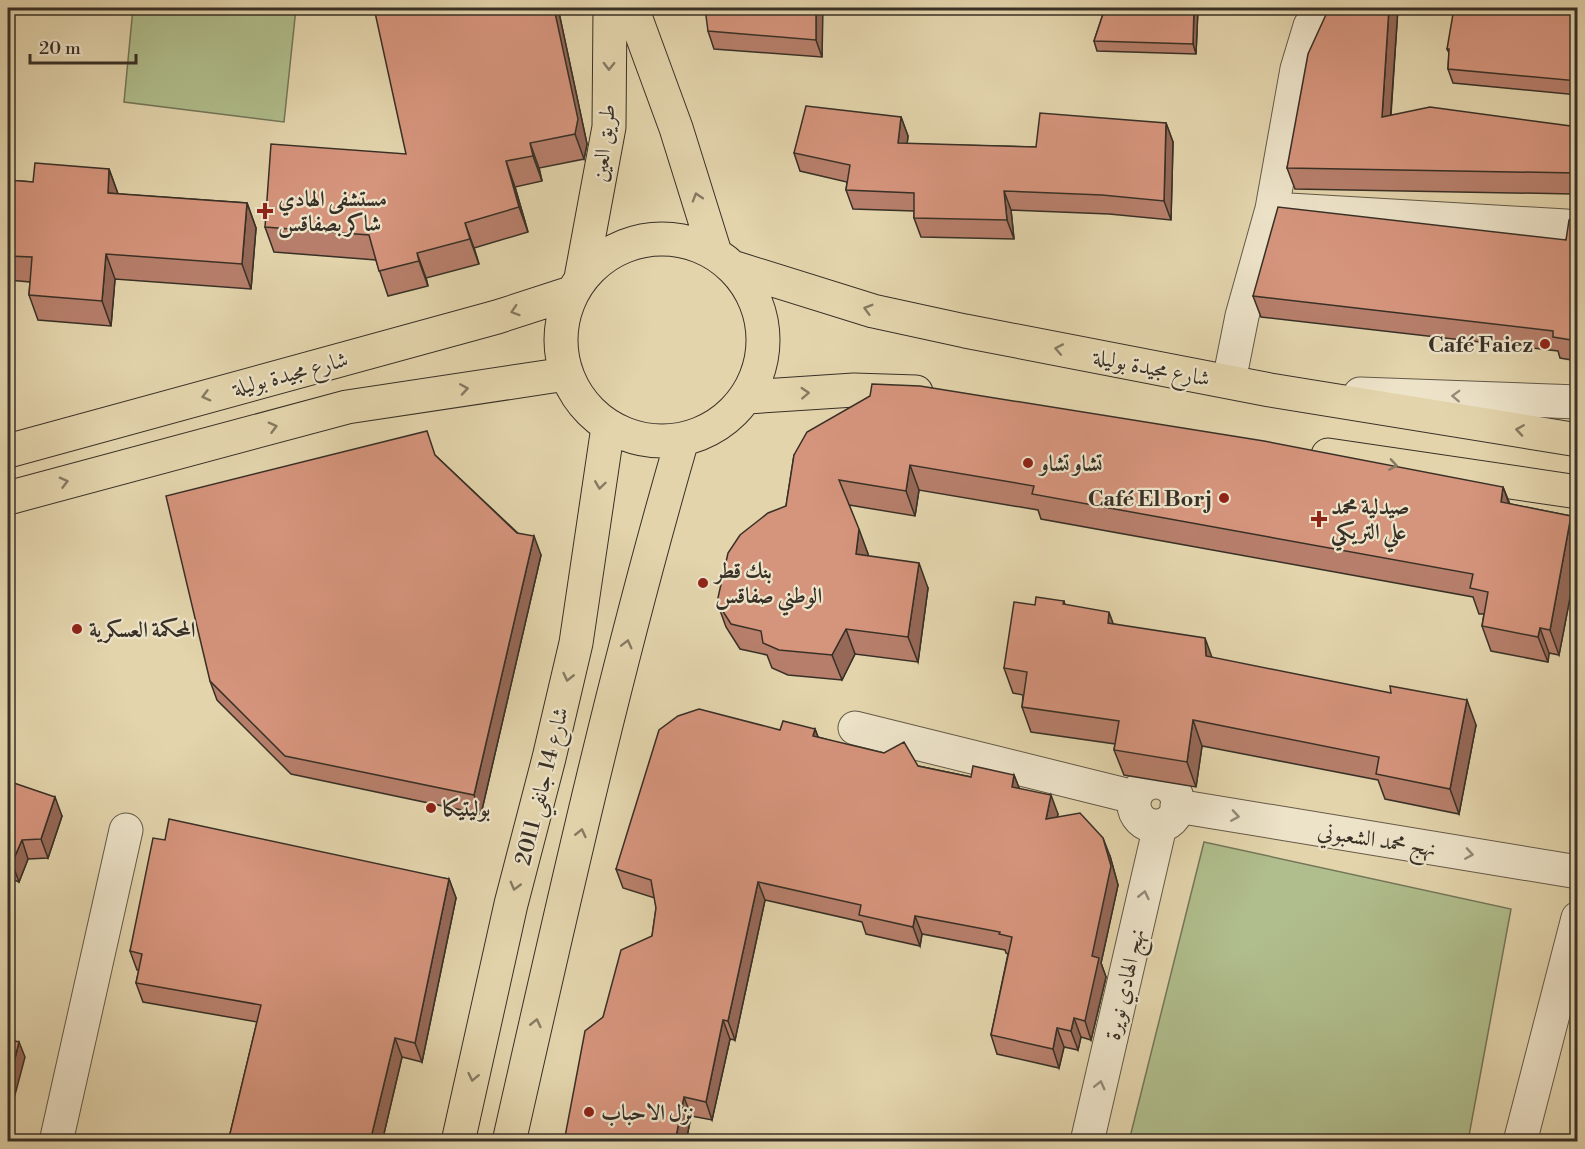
<svg xmlns="http://www.w3.org/2000/svg" width="1585" height="1149" font-family="'Libre Bodoni',Amiri,serif">
  <style>
    .green { fill: #b0bd8c; stroke: #747659; stroke-width: 1.5 }
    .lines { fill: none; stroke-linecap: round; stroke-linejoin: round }
    .minor-casing { stroke: #635948; stroke-width: 35 }
    .major-casing { stroke: #383026; stroke-width: 35 }
    .minor { stroke: #ede3c9; stroke-width: 33 }
    .major { stroke: #e3d4ac; stroke-width: 33 }
    .wall { fill: #b77f6b; stroke: #383026; stroke-width: 1.5 }
    .shaded-wall { fill: #956857; stroke: #383026; stroke-width: 1.5 }
    .building { fill: #d5947c; stroke: #383026; stroke-width: 1.5 }
    .oneway { stroke: #857a62 }
    .oneway2 { stroke: #928a78 }
    .poi-dot { fill: #8f2418; stroke: #ede3c9; stroke-width: 2 }
    .labels { text-anchor: middle; stroke-width: 4.5; stroke-linejoin: round; paint-order: stroke }
    .street-label { font-size: 22px; fill: #383026; stroke: #ede3c9 }
    .poi-label { font-size: 22px; font-weight: bold; fill: #383026; stroke: #ede3c9; text-anchor: start }
  </style>
  <rect width="100%" height="100%" fill="#e3d4ac"/>
  <filter id="stains"><feTurbulence type="fractalNoise" baseFrequency=".00333" numOctaves="4"/><feColorMatrix values="0 0 0 0 .2 0 0 0 0 .09 0 0 0 0 .02 0 0 0 .5 -.17"/></filter>
  <radialGradient id="worn" r=".72"><stop offset=".6" stop-color="#630" stop-opacity="0"/><stop offset="1" stop-color="#630" stop-opacity=".3"/></radialGradient>
  <path class="green" d="M 133,8 L 296,8 L 284,122 L 124,102 Z
    M 1204,842 L 1511,909 L 1468,1141 L 1129,1141 Z"/>
  <g class="lines">
    <defs>
      <path id="minor" d="M 1272,209 L 1566,226
        M 1229,381 L 1242,316 L 1272,209 L 1297,69 L 1310,26 L 1321,8
        M 1360,394 L 1578,402
        M 855,728 L 1134,797
        M1134 804a22 22 0 1 1 44 0a22 22 0 1 1-44 0Z
        M 1177,806 L 1578,872
        M 56,1142 L 126,830
        M 1087,1142 L 1160,826
        M 1520,1142 L 1578,918"/>
      <path id="major" d="M 632,8 L 676,128 L 715,253
        M561 340a101 101 0 1 1 202 0a101 101 0 1 1-202 0Z
        M 732,267 L 873,311 L 965,331 L 1270,390 L 1578,440
        M 581,278 L 609,127 L 610,8
        M 747,397 L 854,390 L 916,392
        M 8,451 L 497,317 L 571,293
        M 1328,455 L 1578,492
        M 8,498 L 347,407 L 566,374
        M 458,1142 L 511,904 L 549,758 L 576,643 L 608,427
        M 509,1142 C 562,907 615,671 682,440"/>
    </defs>
    <use href="#minor" class="minor-casing"/>
    <use href="#major" class="major-casing"/>
    <use href="#minor" class="minor"/>
    <use href="#major" class="major"/>
  </g>
  <path class="wall" d="M 558,8 L 587,144 L 584,159 L 539,168 L 542,181 L 515,187 L 528,232 L 474,248 L 479,264 L 426,278 L 428,286 L 388,296 L 376,260 L 274,252 L 265,227 L 406,154 Z
    M 822,8 L 822,57 L 714,49 L 708,31 Z
    M 1105,8 L 1198,8 L 1196,54 L 1097,51 L 1094,41 Z
    M 1329,8 L 1398,8 L 1391,115 L 1578,127 L 1578,361 L 1560,358 L 1558,351 L 1261,317 L 1253,296 L 1566,240 L 1577,207 L 1573,194 L 1295,189 L 1287,168 Z
    M 1578,8 L 1578,95 L 1453,83 L 1448,69 L 1449,53 L 1447,49 Z
    M 901,117 L 908,136 L 907,144 L 1036,147 L 1166,123 L 1173,142 L 1171,220 L 1109,214 L 1011,210 L 1014,239 L 921,237 L 914,218 L 914,211 L 853,209 L 846,190 L 847,182 L 800,171 L 794,153 Z
    M 109,169 L 118,194 L 247,203 L 256,228 L 251,289 L 115,279 L 111,326 L 38,320 L 29,295 L 30,282 L 8,280 L 8,180 L 33,182 Z
    M 794,455 L 1503,487 L 1510,504 L 1571,516 L 1578,533 L 1578,556 L 1559,655 L 1549,653 L 1548,662 L 1491,651 L 1482,626 L 1484,614 L 1479,614 L 1473,597 L 1041,519 L 1038,510 L 919,490 L 915,516 L 849,505 L 868,554 L 868,556 L 928,588 L 918,662 L 855,654 L 842,680 L 788,675 L 772,668 L 767,655 L 740,649 L 726,627 L 717,602 L 786,506 Z
    M 436,456 L 541,555 L 481,814 L 291,774 L 217,700 L 210,681 Z
    M 1064,601 L 1065,605 L 1114,624 L 1212,658 L 1476,725 L 1459,814 L 1385,799 L 1378,780 L 1202,746 L 1196,787 L 1124,775 L 1114,750 L 1115,744 L 1031,732 L 1022,707 L 1023,695 L 1013,693 L 1004,668 L 1035,605 Z
    M 815,729 L 818,737 L 918,766 L 971,777 L 1014,775 L 1019,788 L 1058,814 L 1057,817 L 1110,856 L 1118,885 L 1101,963 L 1106,977 L 1091,1040 L 1081,1037 L 1078,1050 L 1064,1047 L 1059,1068 L 997,1054 L 991,1035 L 1008,954 L 1006,953 L 1005,950 L 922,934 L 920,946 L 866,934 L 862,922 L 765,900 L 735,1040 L 730,1039 L 712,1120 L 691,1116 L 686,1142 L 564,1142 L 603,1017 L 652,936 L 656,908 L 655,898 L 623,888 L 616,869 L 780,730 Z
    M 8,781 L 62,816 L 48,858 L 28,859 L 19,882 L 12,879 L 8,893 Z
    M 165,840 L 449,879 L 456,898 L 422,1062 L 402,1057 L 382,1142 L 228,1142 L 257,1022 L 143,1002 L 136,983 L 139,970 L 137,970 L 130,951 Z"/>
  <path class="shaded-wall" d="M 554,8 L 558,8 L 587,144 L 584,159 L 575,134 Z
    M 816,8 L 823,8 L 822,57 L 816,40 Z
    M 1194,8 L 1198,8 L 1196,54 L 1193,44 Z
    M 1389,8 L 1398,8 L 1389,138 L 1382,117 Z
    M 901,117 L 908,136 L 905,162 L 898,143 Z
    M 1166,123 L 1173,142 L 1171,220 L 1164,201 Z
    M 530,143 L 539,168 L 542,181 L 533,156 Z
    M 506,161 L 515,187 L 528,232 L 519,207 Z
    M 109,169 L 118,194 L 108,193 Z
    M 1004,191 L 1011,210 L 1014,239 L 1007,220 Z
    M 247,203 L 256,228 L 251,289 L 242,264 Z
    M 465,223 L 474,248 L 479,264 L 470,239 Z
    M 417,253 L 426,278 L 428,286 L 419,261 Z
    M 106,254 L 115,279 L 111,326 L 102,301 Z
    M 910,465 L 919,490 L 915,516 L 906,491 Z
    M 1503,487 L 1512,512 L 1501,502 Z
    M 1571,516 L 1578,533 L 1578,556 L 1559,655 L 1550,630 Z
    M 859,529 L 868,554 L 865,579 L 856,554 Z
    M 534,536 L 541,555 L 481,814 L 474,795 Z
    M 919,563 L 928,588 L 918,662 L 908,637 Z
    M 1109,612 L 1118,637 L 1108,623 Z
    M 1540,628 L 1549,653 L 1548,662 L 1538,637 Z
    M 846,629 L 855,654 L 842,680 L 832,655 Z
    M 1205,638 L 1214,663 L 1206,656 Z
    M 1467,700 L 1476,725 L 1459,814 L 1450,789 Z
    M 1193,720 L 1202,746 L 1196,787 L 1187,762 Z
    M 815,729 L 822,748 L 813,736 Z
    M 1014,775 L 1021,793 L 1012,787 Z
    M 1051,795 L 1058,814 L 1053,837 L 1046,819 Z
    M 55,797 L 62,816 L 48,858 L 41,839 Z
    M 1103,838 L 1110,856 L 1118,885 L 1101,963 L 1106,977 L 1091,1040 L 1085,1021 Z
    M 22,840 L 28,859 L 19,882 L 12,863 Z
    M 8,867 L 12,879 L 8,893 Z
    M 449,879 L 456,898 L 422,1062 L 415,1043 Z
    M 758,882 L 765,900 L 735,1040 L 728,1021 Z
    M 915,916 L 922,934 L 920,946 L 913,927 Z
    M 1074,1018 L 1081,1037 L 1078,1050 L 1071,1031 Z
    M 723,1020 L 730,1039 L 712,1120 L 706,1102 Z
    M 1057,1028 L 1064,1047 L 1059,1068 L 1053,1049 Z
    M 395,1038 L 402,1057 L 382,1142 L 370,1142 Z
    M 19,1042 L 25,1057 L 8,1121 L 8,1086 Z
    M 684,1097 L 691,1116 L 686,1142 L 675,1142 Z"/>
  <path class="building" d="M 374,8 L 554,8 L 578,119 L 575,134 L 530,143 L 533,156 L 506,161 L 519,207 L 465,223 L 470,239 L 417,253 L 419,261 L 379,271 L 369,235 L 265,227 L 271,144 L 406,154 Z
    M 705,8 L 816,8 L 816,40 L 708,31 Z
    M 1105,8 L 1194,8 L 1193,44 L 1094,41 Z
    M 1329,8 L 1389,8 L 1382,117 L 1430,107 L 1578,127 L 1578,341 L 1553,337 L 1553,331 L 1253,296 L 1278,207 L 1566,240 L 1569,220 L 1574,215 L 1577,207 L 1573,194 L 1576,173 L 1287,168 L 1308,54 Z
    M 1454,8 L 1578,8 L 1578,81 L 1448,69 L 1449,49 L 1447,49 Z
    M 806,106 L 901,117 L 898,143 L 1036,147 L 1040,113 L 1166,123 L 1164,201 L 1102,195 L 1004,191 L 1007,220 L 914,218 L 914,193 L 846,190 L 850,165 L 794,153 Z
    M 35,163 L 109,169 L 108,193 L 247,203 L 242,264 L 106,254 L 102,301 L 29,295 L 32,257 L 8,256 L 8,180 L 33,182 Z
    M 872,384 L 920,386 L 1264,441 L 1503,487 L 1501,502 L 1571,516 L 1550,630 L 1540,628 L 1538,637 L 1482,626 L 1488,592 L 1470,588 L 1473,574 L 1032,494 L 1034,486 L 910,465 L 906,491 L 839,480 L 859,529 L 856,554 L 919,563 L 908,637 L 846,629 L 832,655 L 779,650 L 763,643 L 761,631 L 731,624 L 717,602 L 728,553 L 740,535 L 768,513 L 786,506 L 794,455 L 807,432 L 870,396 Z
    M 427,431 L 435,455 L 517,533 L 534,536 L 474,795 L 285,756 L 210,681 L 166,496 Z
    M 1036,597 L 1064,601 L 1063,604 L 1109,612 L 1108,623 L 1205,638 L 1206,656 L 1391,693 L 1390,686 L 1467,700 L 1450,789 L 1376,774 L 1379,757 L 1193,720 L 1187,762 L 1114,750 L 1119,721 L 1022,707 L 1027,672 L 1004,668 L 1014,602 L 1035,605 Z
    M 699,709 L 780,730 L 783,721 L 815,729 L 813,736 L 884,753 L 904,742 L 918,766 L 971,777 L 973,766 L 1014,775 L 1012,787 L 1051,795 L 1046,819 L 1080,813 L 1103,838 L 1111,866 L 1092,956 L 1099,958 L 1085,1021 L 1074,1018 L 1071,1031 L 1057,1028 L 1053,1049 L 991,1035 L 1012,937 L 999,934 L 1000,932 L 915,916 L 913,927 L 859,915 L 861,905 L 758,882 L 728,1021 L 723,1020 L 706,1102 L 684,1097 L 675,1142 L 564,1142 L 585,1031 L 603,1017 L 621,950 L 652,936 L 656,908 L 651,880 L 616,869 L 659,730 L 678,716 Z
    M 8,781 L 55,797 L 41,839 L 22,840 L 12,863 L 8,861 Z
    M 169,819 L 449,879 L 415,1043 L 395,1038 L 370,1142 L 228,1142 L 261,1005 L 136,983 L 142,954 L 130,951 L 153,838 L 165,840 Z
    M 8,1039 L 19,1042 L 8,1086 Z"/>
  <defs><path id="oneway-chevron" d="M-2-3.5L2.5 0L-2 3.5" fill="none" stroke-width="1.6" stroke-linecap="round" stroke-linejoin="round" transform="scale(1.5)"/></defs>
  <g class="oneway">
    <use href="#oneway-chevron" transform="translate(609 66) rotate(91)"/>
    <use href="#oneway-chevron" transform="translate(697 197) rotate(-107)"/>
    <use href="#oneway-chevron" transform="translate(868 309) rotate(-164)"/>
    <use href="#oneway-chevron" transform="translate(515 311) rotate(162)"/>
    <use href="#oneway-chevron" transform="translate(1059 349) rotate(-169)"/>
    <use href="#oneway-chevron" transform="translate(464 389) rotate(-9)"/>
    <use href="#oneway-chevron" transform="translate(805 393) rotate(-3)"/>
    <use href="#oneway-chevron" transform="translate(206 396) rotate(165)"/>
    <use href="#oneway-chevron" transform="translate(273 427) rotate(-15)"/>
    <use href="#oneway-chevron" transform="translate(1520 430) rotate(-171)"/>
    <use href="#oneway-chevron" transform="translate(1393 465) rotate(9)"/>
    <use href="#oneway-chevron" transform="translate(64 482) rotate(-15)"/>
    <use href="#oneway-chevron" transform="translate(600 485) rotate(98)"/>
    <use href="#oneway-chevron" transform="translate(627 644) rotate(-76)"/>
    <use href="#oneway-chevron" transform="translate(568 677) rotate(103)"/>
    <use href="#oneway-chevron" transform="translate(581 833) rotate(-77)"/>
    <use href="#oneway-chevron" transform="translate(515 886) rotate(105)"/>
    <use href="#oneway-chevron" transform="translate(536 1023) rotate(-77)"/>
    <use href="#oneway-chevron" transform="translate(473 1077) rotate(102)"/>
  </g>
  <g class="oneway2">
    <use href="#oneway-chevron" transform="translate(1456 396) rotate(-178)"/>
    <use href="#oneway-chevron" transform="translate(1235 816) rotate(9)"/>
    <use href="#oneway-chevron" transform="translate(1469 854) rotate(9)"/>
    <use href="#oneway-chevron" transform="translate(1144 895) rotate(-77)"/>
    <use href="#oneway-chevron" transform="translate(1100 1085) rotate(-76)"/>
  </g>
  <g class="poi-dot">
    <path d="M262 202h6v6h6v6h-6v6h-6v-6h-6v-6h6z"/>
    <circle cx="1545" cy="344" r="6"/>
    <circle cx="1028" cy="463" r="6"/>
    <circle cx="1224" cy="498" r="6"/>
    <path d="M1316 510h6v6h6v6h-6v6h-6v-6h-6v-6h6z"/>
    <circle cx="703" cy="583" r="6"/>
    <circle cx="77" cy="629" r="6"/>
    <circle cx="431" cy="808" r="6"/>
    <circle cx="589" cy="1112" r="6"/>
  </g>
  <g class="labels">
    <g class="street-label">
      <text transform="translate(603 143) rotate(-84)" y="8">طريق العين</text>
      <text transform="translate(1152 367) rotate(11)" y="8">شارع مجيدة بوليلة</text>
      <text transform="translate(290 373) rotate(-15)" y="8">شارع مجيدة بوليلة</text>
      <text transform="translate(541 786) rotate(-76)" y="8">شارع 14 جانفي 2011</text>
      <text transform="translate(1377 839) rotate(9)" y="8">نهج محمد الشعبوني</text>
      <text transform="translate(1124 984) rotate(-77)" y="8">نهج الهادي نويرة</text>
    </g>
    <g class="poi-label">
      <text x="278" y="206">مستشفى الهادي<tspan x="278" dy="25">شاكر بصفاقس</tspan></text>
      <text x="1533" y="352" text-anchor="end">Café Faiez</text>
      <text x="1040" y="471">تشاو تشاو</text>
      <text x="1212" y="506" text-anchor="end">Café El Borj</text>
      <text x="1331" y="514">صيدلية محمد<tspan x="1331" dy="25">علي التريكي</tspan></text>
      <text x="715" y="578">بنك قطر<tspan x="715" dy="25">الوطني صفاقس</tspan></text>
      <text x="89" y="637">المحكمة العسكرية</text>
      <text x="443" y="816">بوليتيكا</text>
      <text x="601" y="1120">نزل الاحباب</text>
    </g>
  </g>
  <rect width="1585" height="1149" fill="none" stroke="#e3d4ac" stroke-width="30"/>
  <rect x="9" y="9" width="1567" height="1131" fill="none" stroke="#383026" stroke-width="3"/>
  <rect x="15" y="15" width="1555" height="1119" fill="none" stroke="#383026" stroke-width="1.5"/>
  <path d="M30 54v9h106v-9" fill="none" stroke="#383026" stroke-width="3"/>
  <text x="39" y="54" font-size="18" fill="#383026" stroke="#ede3c9" stroke-width="4.5" paint-order="stroke">20 m</text>
  <rect width="100%" height="100%" filter="url(#stains)"/>
  <rect width="100%" height="100%" fill="url(#worn)"/>
</svg>
